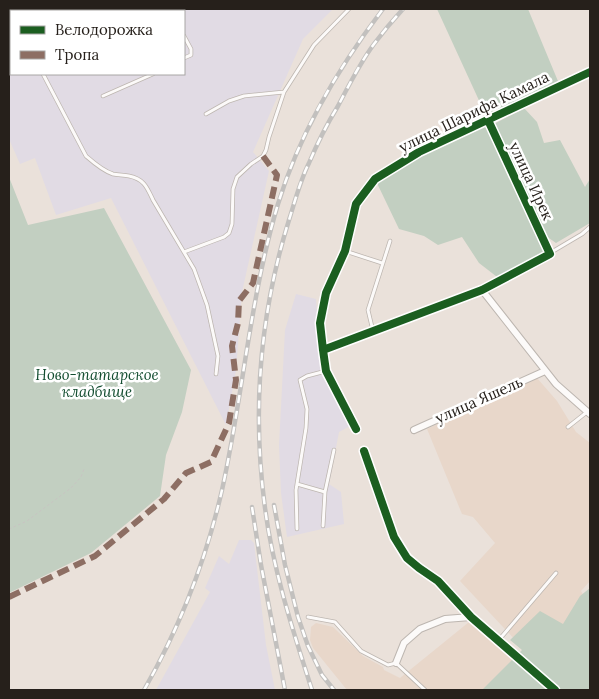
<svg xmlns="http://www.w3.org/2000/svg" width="599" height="699" font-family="Lora,serif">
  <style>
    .built { fill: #e8d7ca }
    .industrial { fill: #e1dbe4; fill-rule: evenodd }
    .green { fill: #c2cfc1 }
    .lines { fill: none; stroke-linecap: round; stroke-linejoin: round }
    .lane-casing { stroke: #bdb6b0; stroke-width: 4.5 }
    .street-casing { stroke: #bdb6b0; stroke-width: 8 }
    .path { stroke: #c8c4c2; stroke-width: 1; stroke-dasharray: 2.5 2.5; stroke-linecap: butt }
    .lane { stroke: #fcfaf9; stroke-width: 3 }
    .street { stroke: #fcfaf9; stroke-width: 6 }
    .rail-casing { stroke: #c2c0be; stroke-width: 4.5 }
    .rail { stroke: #fff; stroke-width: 2.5; stroke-dasharray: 8; stroke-linecap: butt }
    .quiet { stroke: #8d6e63; stroke-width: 6; stroke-dasharray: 12 6; stroke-linecap: butt }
    .cycleway-casing { stroke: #fff; stroke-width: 11 }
    .cycleway { stroke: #1b5e20; stroke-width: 8 }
    .labels { text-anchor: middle; stroke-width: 5; stroke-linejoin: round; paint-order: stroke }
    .street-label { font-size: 15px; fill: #26201b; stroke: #fff }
    .park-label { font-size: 15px; font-style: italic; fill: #134d30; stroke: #fff }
  </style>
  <rect width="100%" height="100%" fill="#eae1da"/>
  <path class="built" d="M 537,378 L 557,401 L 576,432 L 590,443 L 590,581 L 581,591 L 586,600 L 561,627 L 517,642 L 460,581 L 495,543 L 473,517 L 462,514 L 427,429 Z
    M 469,622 L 517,660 L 490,690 L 347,690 L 313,648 L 310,640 L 311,627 L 316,623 L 333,627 L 363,656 L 383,667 L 384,670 L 400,678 Z"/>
  <path class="industrial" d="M 9,9 L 333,9 L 303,39 L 253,152 L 269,171 L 242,292 L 236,370 L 226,425 L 111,198 L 56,215 L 35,158 L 20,164 L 9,139 ZM 11,11 L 184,11 L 184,74 L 11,74 Z
    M 296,294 L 316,299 L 321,365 L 323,373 L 350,426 L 339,432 L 329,484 L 341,492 L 344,524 L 287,537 L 281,493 L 279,445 L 285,330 Z
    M 239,540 L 251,540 L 254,543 L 266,645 L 275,690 L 156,690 L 210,592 L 205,588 L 219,556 L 229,564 Z"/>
  <path class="green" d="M 437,9 L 528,9 L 560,86 L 488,120 L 550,254 L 501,280 L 479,263 L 462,237 L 438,245 L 424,236 L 399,229 L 375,179 L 488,120 Z
    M 524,108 L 537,122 L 544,143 L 560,140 L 585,187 L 590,179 L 590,223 L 556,243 L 546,236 L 494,124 Z
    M 9,177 L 28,225 L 104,208 L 191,370 L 182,412 L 166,455 L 160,496 L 91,553 L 9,593 Z
    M 590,588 L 590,690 L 482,690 L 522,650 L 510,640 L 540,611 L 563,624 L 580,596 Z"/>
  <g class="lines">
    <defs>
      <path id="lane" d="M 169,9 L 170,11
        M 9,19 L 11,23
        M 184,36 L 191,49 L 191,55 L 184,58
        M 43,74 L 86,156 C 94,163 103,171 113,174 C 118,175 124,175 129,176 C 144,179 147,187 153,200 L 194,269 L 207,305 L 218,356 L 216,374
        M 103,96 L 153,74
        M 206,114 L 229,101 L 244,96 L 284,92
        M 345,251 L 382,263
        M 184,252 L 224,237 L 229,233 L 232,224 L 233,189 L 237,177 L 251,164 L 263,156 L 266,150 L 269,137 L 284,92 L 314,45 L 349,9
        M 550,253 L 582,234 L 590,227
        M 373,331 L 368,310 L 390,241
        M 568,427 L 587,412
        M 297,484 L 325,492
        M 323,526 L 325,492 L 334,450
        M 297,529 L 296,490 L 306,428 L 307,409 L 300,380 L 307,376 L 326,371
        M 308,617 L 335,622 L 361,651 L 388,665 L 396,663 L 425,690
        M 498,641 L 556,573"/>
      <path id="street" d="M 482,290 L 556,384 L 590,414
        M 323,350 L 482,290 L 550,254 L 488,120
        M 356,429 L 326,371 L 323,350 L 320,323 L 326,293 L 345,251 L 356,204 L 375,179 L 419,152 L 590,72
        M 414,430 L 545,371
        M 364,451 L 394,537 L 407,558 L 419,568 L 438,581 L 471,617 L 555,690
        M 396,663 L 404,643 L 420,629 L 445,619 L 471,617"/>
    </defs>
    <use href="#lane" class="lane-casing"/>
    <use href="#street" class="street-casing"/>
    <path class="path" d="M 9,529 L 27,521 L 71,488 L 81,477 L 84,469"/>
    <use href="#lane" class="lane"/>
    <use href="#street" class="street"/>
    <defs>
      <path id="rail" d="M 274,505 L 285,565 L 298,617 L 308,646 L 322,675 L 334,690
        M 252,507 L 261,565 L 285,690
        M 144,690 C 180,627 206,560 222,490 C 243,395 250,297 278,204 C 300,132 338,68 383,9
        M 312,690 C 293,631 273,570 265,508 C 252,411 260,313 289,220 C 295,201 300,181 309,163 C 317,144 327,124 338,106 C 349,85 360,63 374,44 C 383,32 393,20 403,9"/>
    </defs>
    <use href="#rail" class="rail-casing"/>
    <use href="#rail" class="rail"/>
    <path class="quiet" d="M 9,597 L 95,556 L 164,499 L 186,473 L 211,462 L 229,423 L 236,380 L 232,346 L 238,323 L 239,301 L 253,283 L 277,175 L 263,156"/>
    <defs>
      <path id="cycleway" d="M 323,350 L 482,290 L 550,254 L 488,120
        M 356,429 L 326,371 L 323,350 L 320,323 L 326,293 L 345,251 L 356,204 L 375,179 L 419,152 L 590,72
        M 364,451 L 394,537 L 407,558 L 419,568 L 438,581 L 471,617 L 555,690"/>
    </defs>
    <use href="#cycleway" class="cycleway-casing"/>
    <use href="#cycleway" class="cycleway"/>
  </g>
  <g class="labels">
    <g class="street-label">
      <text transform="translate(474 112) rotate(-26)" y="5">улица Шарифа Камала</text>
      <text transform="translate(531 181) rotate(65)" y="5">улица Ирек</text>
      <text transform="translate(479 400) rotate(-24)" y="5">улица Яшель</text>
    </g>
    <g class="park-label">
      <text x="97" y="380">Ново-татарское<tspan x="97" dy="17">кладбище</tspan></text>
    </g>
  </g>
  <rect width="599" height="699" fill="none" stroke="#26201b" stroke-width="20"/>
  <rect x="10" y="10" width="175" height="65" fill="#ffffff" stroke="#a8a6a4"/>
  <rect x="20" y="26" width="25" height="8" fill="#1b5e20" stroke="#a8a6a4"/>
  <text x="55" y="35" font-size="15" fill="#26201b">Велодорожка</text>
  <rect x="20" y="51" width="25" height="8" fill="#8d6e63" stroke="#a8a6a4"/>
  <text x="55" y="60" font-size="15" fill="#26201b">Тропа</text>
</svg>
